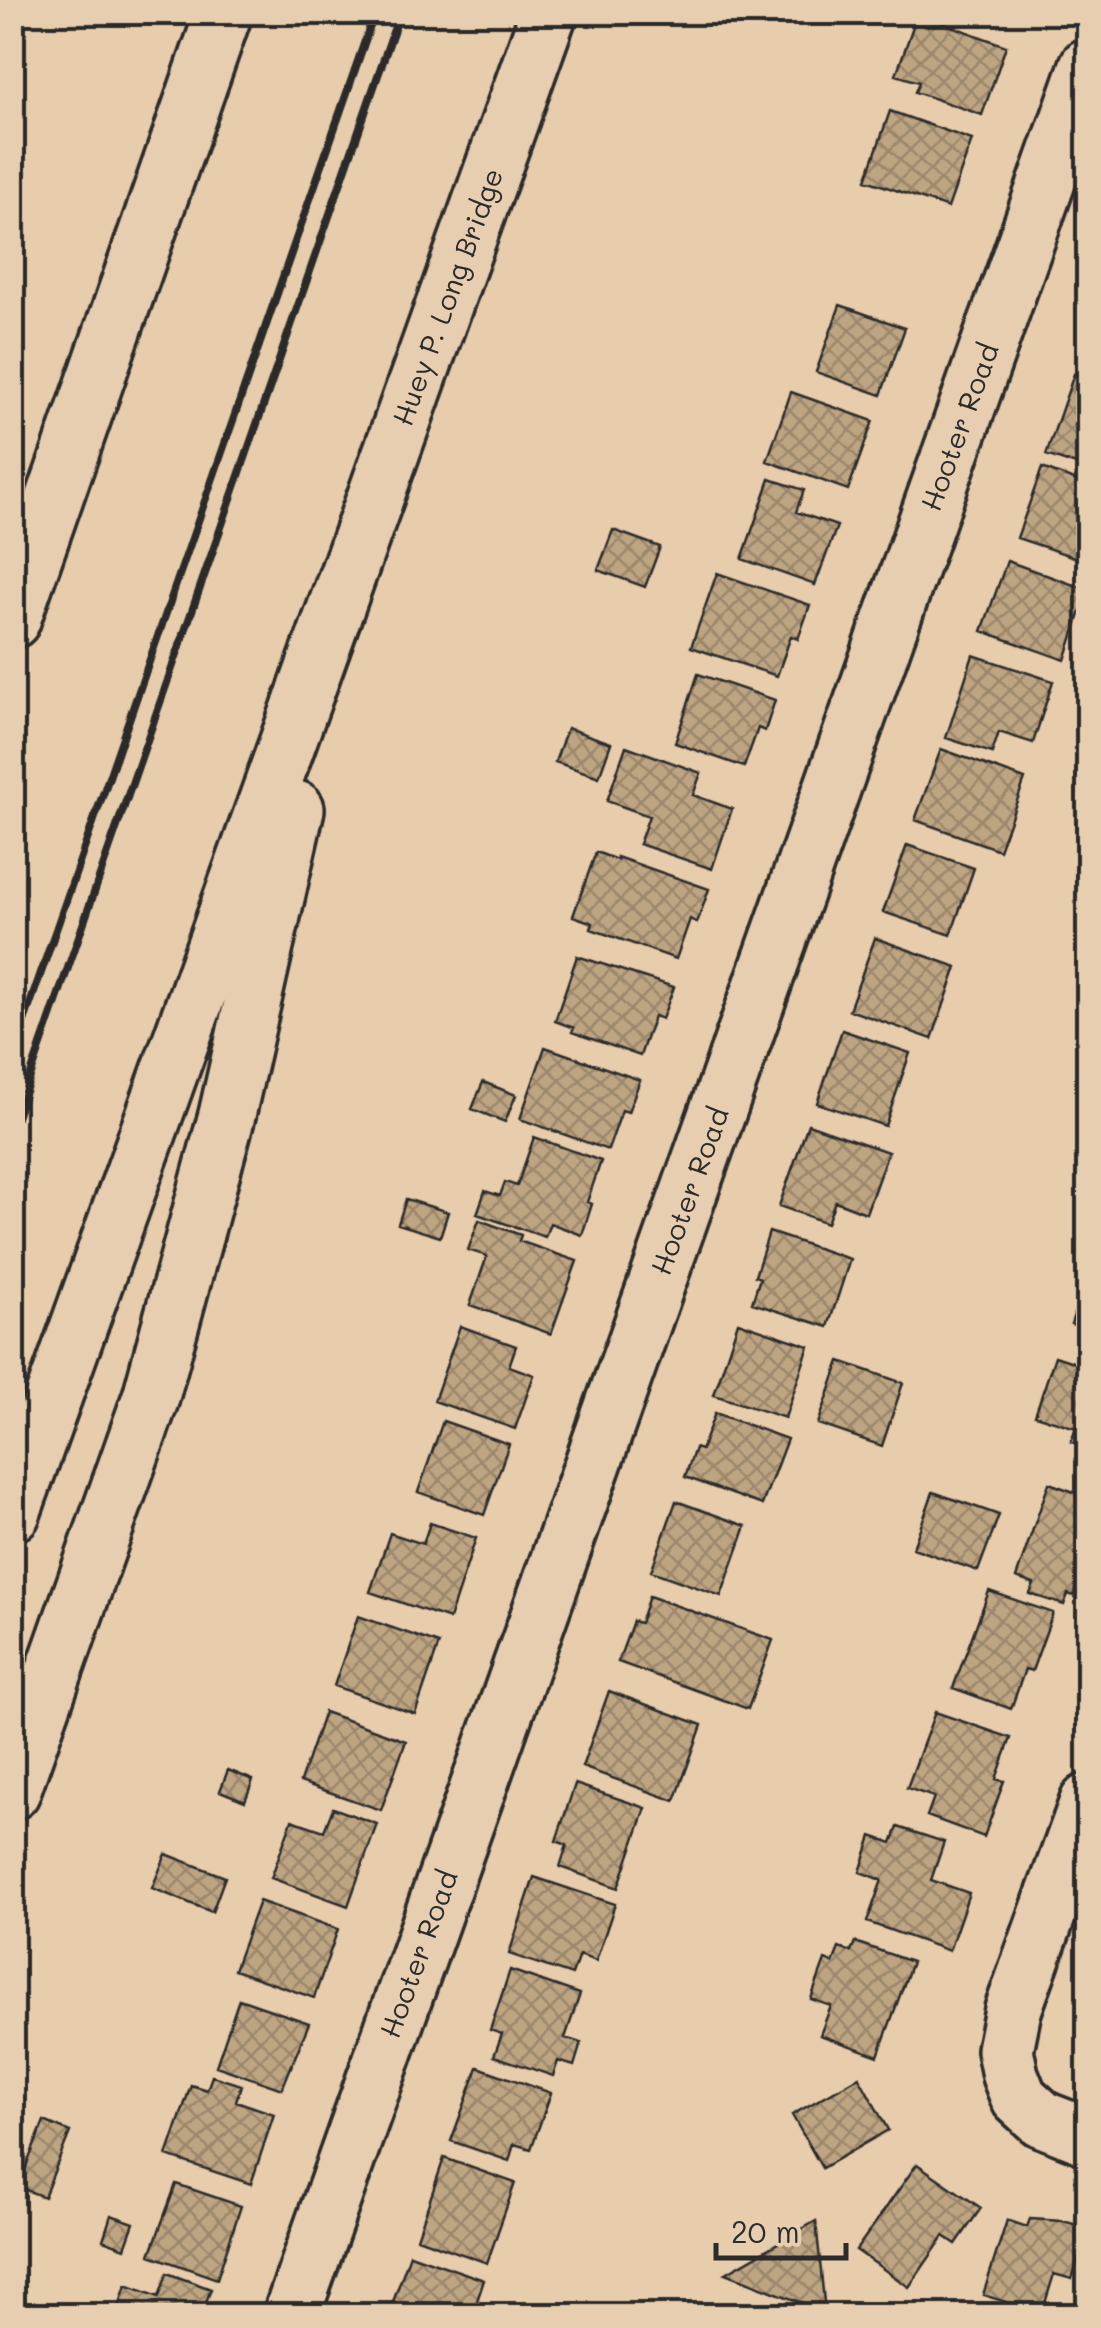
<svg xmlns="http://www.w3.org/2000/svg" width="1101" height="2328" font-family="Mali,sans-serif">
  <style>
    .building { fill: url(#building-cross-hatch); stroke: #2b2b2b; stroke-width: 2.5 }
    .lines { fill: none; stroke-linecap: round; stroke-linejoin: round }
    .minor-casing { stroke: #2b2b2b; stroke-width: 62 }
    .highway-casing { stroke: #2b2b2b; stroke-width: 62 }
    .minor { stroke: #e8ceb0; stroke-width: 55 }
    .highway { stroke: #e8ceb0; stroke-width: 55 }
    .rail { stroke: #2b2b2b; stroke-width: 8 }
    .labels { text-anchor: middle; stroke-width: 10; stroke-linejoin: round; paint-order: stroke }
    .street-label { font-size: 28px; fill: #2b2b2b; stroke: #e8ceb0 }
  </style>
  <defs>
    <pattern id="building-cross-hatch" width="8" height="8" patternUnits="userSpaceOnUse" patternTransform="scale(2.5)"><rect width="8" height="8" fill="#bea582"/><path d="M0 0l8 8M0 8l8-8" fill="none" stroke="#9b876b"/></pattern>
  </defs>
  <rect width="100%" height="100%" fill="#e8cdac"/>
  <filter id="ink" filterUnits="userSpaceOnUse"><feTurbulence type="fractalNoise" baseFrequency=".01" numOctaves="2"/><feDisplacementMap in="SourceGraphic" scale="20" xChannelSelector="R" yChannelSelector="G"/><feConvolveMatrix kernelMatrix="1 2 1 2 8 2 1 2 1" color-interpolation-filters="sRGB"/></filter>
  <g filter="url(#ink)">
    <path class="building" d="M 918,12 L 943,12 L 940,22 L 1006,46 L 982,115 L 915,92 L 919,82 L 896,75 Z
      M 890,111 L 972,140 L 948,208 L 866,180 Z
      M 840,305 L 905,328 L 881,395 L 816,372 Z
      M 1074,374 L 1088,380 L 1088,469 L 1046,455 Z
      M 791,392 L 873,421 L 848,490 L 767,461 Z
      M 1042,468 L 1088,485 L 1088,543 L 1083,560 L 1017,538 Z
      M 770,479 L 804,490 L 796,512 L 837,526 L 815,585 L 742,559 Z
      M 613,530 L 660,547 L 645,587 L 598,570 Z
      M 1007,561 L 1088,590 L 1065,660 L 982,631 Z
      M 717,573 L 810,605 L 798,639 L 791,636 L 777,676 L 691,647 Z
      M 973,655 L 1053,681 L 1033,743 L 999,732 L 992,753 L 946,738 Z
      M 698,674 L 775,700 L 765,731 L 758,728 L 744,767 L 675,743 Z
      M 567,728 L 611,743 L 599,777 L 555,762 Z
      M 626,746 L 701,773 L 693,795 L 732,809 L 712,869 L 639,844 L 649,816 L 607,801 Z
      M 941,749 L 1025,779 L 999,850 L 915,820 Z
      M 907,845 L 974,868 L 951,935 L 883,912 Z
      M 596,852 L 617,860 L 617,857 L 709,889 L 697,923 L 690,919 L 676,959 L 591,929 L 593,923 L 573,916 Z
      M 875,938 L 957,967 L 932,1039 L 849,1010 Z
      M 577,956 L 674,987 L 662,1019 L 654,1016 L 640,1056 L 572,1032 L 574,1028 L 555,1021 Z
      M 842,1030 L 910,1053 L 885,1126 L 817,1103 Z
      M 545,1047 L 640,1080 L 628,1112 L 622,1110 L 608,1150 L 520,1119 Z
      M 483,1082 L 516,1095 L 505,1122 L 472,1109 Z
      M 808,1124 L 888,1152 L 866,1213 L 835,1201 L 827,1223 L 779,1206 Z
      M 534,1137 L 601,1161 L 587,1202 L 592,1204 L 582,1235 L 550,1223 L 545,1237 L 477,1214 L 485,1191 L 500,1196 L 505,1182 L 517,1186 Z
      M 406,1199 L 448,1212 L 440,1237 L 398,1224 Z
      M 479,1220 L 521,1235 L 519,1241 L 577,1261 L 551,1334 L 470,1305 L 487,1256 L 468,1250 Z
      M 769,1232 L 850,1259 L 828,1327 L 752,1303 L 760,1278 L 755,1276 Z
      M 1088,1271 L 1088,1329 L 1071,1324 Z
      M 738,1322 L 809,1346 L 785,1418 L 714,1395 Z
      M 460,1326 L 516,1346 L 509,1366 L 534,1375 L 515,1429 L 434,1401 Z
      M 1055,1356 L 1088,1367 L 1088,1447 L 1071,1442 L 1076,1428 L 1035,1415 Z
      M 840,1361 L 903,1383 L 882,1446 L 818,1424 Z
      M 715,1413 L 787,1439 L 762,1505 L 685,1477 L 695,1448 L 701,1450 Z
      M 443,1421 L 509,1444 L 484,1515 L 418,1492 Z
      M 1049,1483 L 1088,1497 L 1088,1554 L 1074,1596 L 1068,1594 L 1064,1605 L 1030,1594 L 1034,1584 L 1016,1578 Z
      M 933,1492 L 999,1515 L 978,1571 L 913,1548 Z
      M 676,1501 L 746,1526 L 721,1596 L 651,1571 Z
      M 430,1523 L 476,1538 L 449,1619 L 370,1592 L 390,1533 L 423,1544 Z
      M 989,1591 L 1053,1613 L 1032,1671 L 1025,1669 L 1011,1709 L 953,1688 Z
      M 649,1596 L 773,1640 L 748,1709 L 618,1662 L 633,1621 L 640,1623 Z
      M 358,1616 L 439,1644 L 415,1714 L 334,1686 Z
      M 609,1691 L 702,1725 L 675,1801 L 582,1767 Z
      M 324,1712 L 406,1741 L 381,1810 L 300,1782 Z
      M 935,1712 L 1011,1738 L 996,1779 L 1004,1781 L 984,1837 L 927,1816 L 934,1797 L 907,1788 Z
      M 228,1770 L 253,1780 L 245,1801 L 220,1791 Z
      M 575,1784 L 646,1808 L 618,1888 L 560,1867 L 567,1845 L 556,1841 Z
      M 333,1808 L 377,1824 L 348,1906 L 271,1878 L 292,1820 L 324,1831 Z
      M 898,1827 L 944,1842 L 931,1880 L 969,1893 L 949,1951 L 867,1922 L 882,1880 L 860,1872 L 872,1836 L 892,1843 Z
      M 166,1854 L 225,1877 L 212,1912 L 152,1888 Z
      M 534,1877 L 615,1904 L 596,1961 L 579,1955 L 572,1975 L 509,1954 Z
      M 259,1901 L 338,1929 L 314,1998 L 234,1970 Z
      M 855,1942 L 912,1962 L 878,2056 L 820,2035 L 831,2006 L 811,1999 L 825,1960 L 833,1963 L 839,1948 L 851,1952 Z
      M 510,1970 L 580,1994 L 565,2038 L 581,2043 L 574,2066 L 558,2061 L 553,2076 L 494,2056 L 502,2034 L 490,2030 Z
      M 239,1999 L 309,2023 L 282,2089 L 216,2066 Z
      M 478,2067 L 551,2093 L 531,2149 L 514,2144 L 509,2161 L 451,2141 Z
      M 212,2076 L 241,2085 L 236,2101 L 274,2114 L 251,2184 L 167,2156 L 191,2085 L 207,2090 Z
      M 859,2077 L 888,2130 L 822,2168 L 792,2115 Z
      M 44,2121 L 70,2132 L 44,2197 L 18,2187 Z
      M 444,2158 L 515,2183 L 487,2263 L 417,2238 Z
      M 917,2164 L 981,2208 L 956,2244 L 944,2236 L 909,2287 L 856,2250 Z
      M 176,2184 L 241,2206 L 217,2279 L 150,2255 Z
      M 111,2215 L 134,2223 L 125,2248 L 103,2240 Z
      M 1030,2219 L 1063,2221 L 1088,2228 L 1072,2279 L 1054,2274 L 1042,2313 L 983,2295 L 1007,2220 L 1027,2227 Z
      M 816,2221 L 825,2312 L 726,2273 Z
      M 410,2254 L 484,2280 L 472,2316 L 388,2316 Z
      M 167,2273 L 211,2289 L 201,2316 L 116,2316 L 126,2285 L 159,2297 Z"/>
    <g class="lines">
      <defs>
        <path id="minor" d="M 1088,1802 L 1013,2010 L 1005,2050 L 1010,2075 L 1019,2098 L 1042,2119 L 1088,2137
          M 291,2316 L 1088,66"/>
        <path id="highway" d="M 12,620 L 224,12
          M 12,1513 L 549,12
          M 12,1791 L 151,1397 L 227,1115 L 296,809"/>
      </defs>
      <use href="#minor" class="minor-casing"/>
      <use href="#highway" class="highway-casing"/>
      <use href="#minor" class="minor"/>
      <use href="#highway" class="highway"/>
      <path class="rail" d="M 12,1056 L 375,12
        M 12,1129 L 400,12"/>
    </g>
  </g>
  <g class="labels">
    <g class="street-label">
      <text transform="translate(448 297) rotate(-70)" y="10">Huey P. Long Bridge</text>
      <text transform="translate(960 427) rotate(-70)" y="10">Hooter Road</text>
      <text transform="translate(690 1191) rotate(-70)" y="10">Hooter Road</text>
      <text transform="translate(419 1954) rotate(-70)" y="10">Hooter Road</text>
    </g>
  </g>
  <rect width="1101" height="2328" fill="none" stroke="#e8ceb0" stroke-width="50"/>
  <rect x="25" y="25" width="1051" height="2278" fill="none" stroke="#2b2b2b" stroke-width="4" filter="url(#ink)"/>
  <path d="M716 2243v15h130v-15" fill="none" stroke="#2b2b2b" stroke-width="5"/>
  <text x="731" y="2243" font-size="30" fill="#2b2b2b" stroke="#e8ceb0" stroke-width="8" paint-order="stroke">20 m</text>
</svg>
